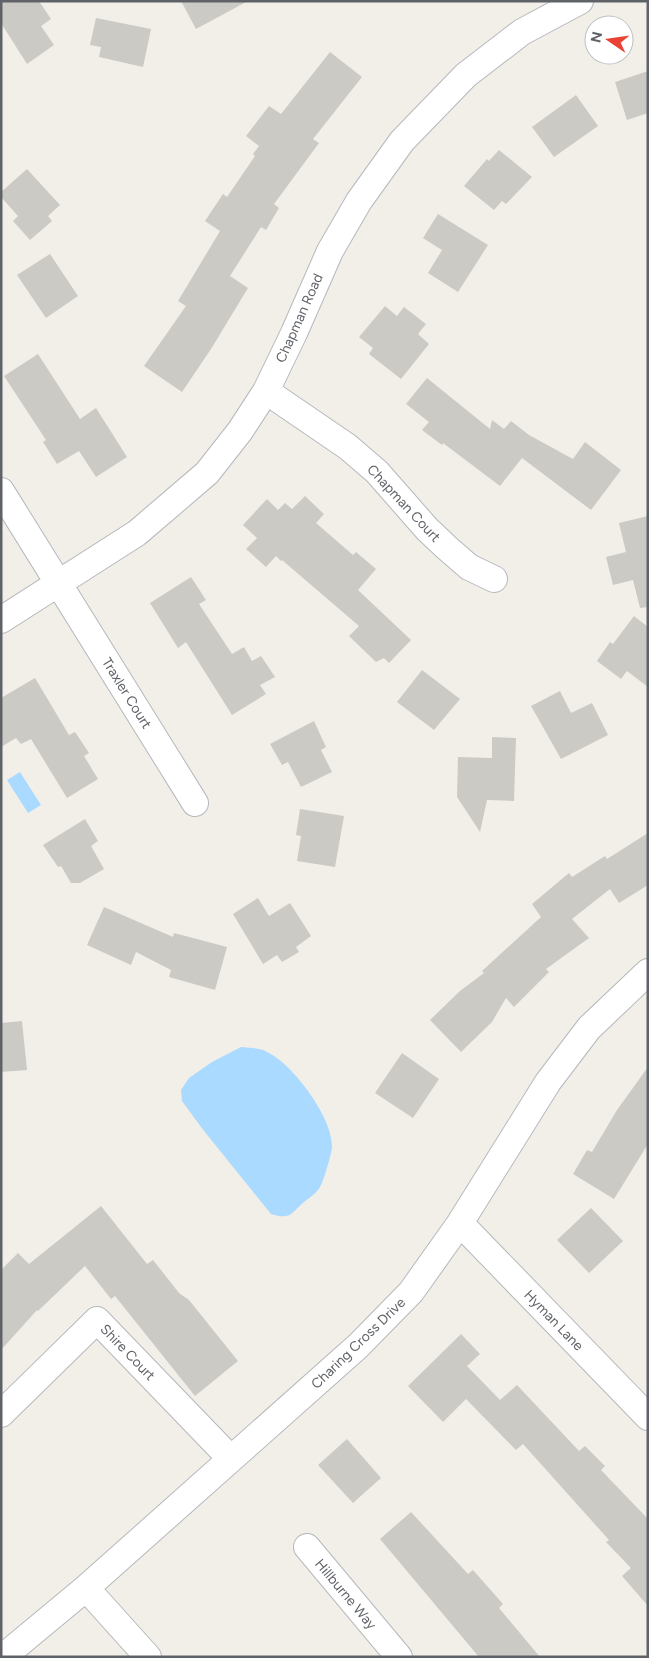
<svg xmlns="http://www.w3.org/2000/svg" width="649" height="1658" font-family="Figtree,sans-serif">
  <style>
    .water { fill: #aadaff }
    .building { fill: #cccac5 }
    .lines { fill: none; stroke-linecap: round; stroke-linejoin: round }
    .minor-casing { stroke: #b5b8bc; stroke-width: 28 }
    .minor { stroke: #fff; stroke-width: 26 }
    .labels { text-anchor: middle; stroke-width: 4; stroke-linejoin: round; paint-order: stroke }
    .street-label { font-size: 14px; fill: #5f6368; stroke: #fff }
  </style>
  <rect width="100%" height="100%" fill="#f1efe8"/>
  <path class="water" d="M 20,772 L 41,805 L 28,813 L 7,780 Z
    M 241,1047 C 249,1048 260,1048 267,1052 C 293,1064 333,1118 332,1147 C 332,1152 323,1183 320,1187 C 316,1194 310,1197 304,1202 C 290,1214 291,1220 271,1214 L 204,1131 L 182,1101 L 181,1090 L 189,1078 L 212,1062 Z"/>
  <path class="building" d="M 1,1 L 39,1 L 51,19 L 41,26 L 54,45 L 27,64 L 1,23 Z
    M 181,1 L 248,1 L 196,29 Z
    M 96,18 L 151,29 L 143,67 L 99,57 L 101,47 L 90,45 Z
    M 330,52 L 362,77 L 313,139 L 319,143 L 274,204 L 279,208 L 266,230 L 261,227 L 230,276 L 248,288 L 211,349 L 182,392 L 144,366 L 186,306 L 178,301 L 220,231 L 205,221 L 223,194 L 227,197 L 255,156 L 253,154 L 259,146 L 246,136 L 269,106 L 281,114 Z
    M 648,71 L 648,113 L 627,120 L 615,82 Z
    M 576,95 L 598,126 L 554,157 L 532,127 Z
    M 499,150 L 532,177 L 506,204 L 502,201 L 494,210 L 464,186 L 487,159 L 489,161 Z
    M 27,169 L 60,205 L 48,216 L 52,221 L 30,240 L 13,221 L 18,216 L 1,197 L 1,192 Z
    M 438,214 L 488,245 L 458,292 L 428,273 L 442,250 L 423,238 Z
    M 50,254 L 78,296 L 46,318 L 17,275 Z
    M 385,306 L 397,316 L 404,307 L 426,324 L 418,334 L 429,344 L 401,379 L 369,354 L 373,348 L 359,337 Z
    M 38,354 L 80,419 L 96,408 L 127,457 L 96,477 L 79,451 L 57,464 L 43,442 L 46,440 L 4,376 Z
    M 427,378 L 490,429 L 492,420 L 504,429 L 511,421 L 529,435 L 573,459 L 585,442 L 621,470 L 591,510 L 522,458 L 500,486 L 443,443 L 442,445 L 422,430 L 429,422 L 406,404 Z
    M 305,496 L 324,514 L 316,523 L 353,555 L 356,552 L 376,569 L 358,590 L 411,640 L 389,663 L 384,658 L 376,662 L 349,636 L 359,626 L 282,560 L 281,561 L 276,556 L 266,567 L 246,549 L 257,538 L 243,525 L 267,499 L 278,510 L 285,503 L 292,509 Z
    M 648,516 L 648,607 L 640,608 L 633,580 L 613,585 L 606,557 L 626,552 L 619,523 Z
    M 191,577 L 206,600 L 199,604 L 232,654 L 244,647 L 252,661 L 261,656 L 275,677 L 260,685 L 266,694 L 232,715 L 186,642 L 178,648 L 150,603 Z
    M 634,616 L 648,627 L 648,687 L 627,671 L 621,679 L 597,661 L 610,642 L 613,644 Z
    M 422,670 L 460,699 L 434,730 L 397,702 Z
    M 35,678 L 69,735 L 75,732 L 89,753 L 84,756 L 98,779 L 67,798 L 31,739 L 21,744 L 16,738 L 1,747 L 1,698 Z
    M 560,691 L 571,713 L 592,703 L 608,735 L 561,759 L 531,706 Z
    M 314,721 L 326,747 L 321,750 L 332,772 L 301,787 L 288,762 L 282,765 L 270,744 Z
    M 492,737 L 516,738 L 514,801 L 487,800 L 480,832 L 457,797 L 458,757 L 492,758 Z
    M 300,809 L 344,816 L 335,867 L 297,861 L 301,836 L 296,835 Z
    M 85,819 L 98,841 L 91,846 L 104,869 L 80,883 L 71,883 L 61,866 L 58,867 L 43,845 Z
    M 648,833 L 648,885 L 619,903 L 610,889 L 572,919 L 589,938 L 546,969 L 549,972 L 514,1007 L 506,998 L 492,1022 L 461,1052 L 430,1020 L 460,991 L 484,973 L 482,971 L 541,917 L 532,904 L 569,873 L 572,877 L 605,856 L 607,859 Z
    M 258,898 L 269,916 L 290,903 L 311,936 L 296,947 L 299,952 L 282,962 L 277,955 L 263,964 L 233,914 Z
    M 104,907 L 173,937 L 174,933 L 227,947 L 215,990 L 169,977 L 171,970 L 136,952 L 131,965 L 87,945 Z
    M 22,1021 L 27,1070 L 1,1072 L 1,1023 Z
    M 402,1053 L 439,1079 L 413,1118 L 375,1093 Z
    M 648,1067 L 648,1144 L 614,1199 L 573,1174 L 587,1150 L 592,1152 L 617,1110 Z
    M 101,1206 L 147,1264 L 153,1260 L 179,1293 L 189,1300 L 238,1361 L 195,1396 L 115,1296 L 111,1299 L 85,1266 L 38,1311 L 37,1310 L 1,1350 L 1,1270 L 18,1253 L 29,1264 Z
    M 591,1208 L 623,1241 L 589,1273 L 557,1240 Z
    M 461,1334 L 480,1354 L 467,1366 L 500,1400 L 517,1385 L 579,1451 L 585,1446 L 605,1466 L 601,1470 L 648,1519 L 648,1606 L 622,1576 L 631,1568 L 606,1542 L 609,1540 L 523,1444 L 516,1450 L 466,1399 L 443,1422 L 408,1386 Z
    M 347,1439 L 381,1478 L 353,1503 L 318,1465 Z
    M 411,1512 L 468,1574 L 473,1570 L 503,1604 L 499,1608 L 540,1657 L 479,1657 L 380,1539 Z"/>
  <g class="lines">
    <defs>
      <path id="minor" d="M 266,391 L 348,447 L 377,472 L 427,529 L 446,547 L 469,567 L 494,579
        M 1,491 L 195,803
        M 1,620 L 137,533 L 207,473 L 240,431 L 266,391 L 294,333 L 330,251 L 359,201 L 402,141 L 466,75 L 522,32 L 580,1
        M 460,1223 L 648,1417
        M 1,1414 L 97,1320 L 231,1459
        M 307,1547 L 399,1657
        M 86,1588 L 148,1657
        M 3,1657 L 86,1588 L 358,1346 L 411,1292 L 460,1223 L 548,1082 L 589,1028 L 648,972"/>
    </defs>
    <use href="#minor" class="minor-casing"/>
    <use href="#minor" class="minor"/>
  </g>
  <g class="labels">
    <g class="street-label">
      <text transform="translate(299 318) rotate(-66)" y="5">Chapman Road</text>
      <text transform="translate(404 503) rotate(47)" y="5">Chapman Court</text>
      <text transform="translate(127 693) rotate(58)" y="5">Traxler Court</text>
      <text transform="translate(554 1320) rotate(46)" y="5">Hyman Lane</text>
      <text transform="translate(358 1343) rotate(-44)" y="5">Charing Cross Drive</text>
      <text transform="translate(128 1352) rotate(46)" y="5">Shire Court</text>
      <text transform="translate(346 1594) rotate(50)" y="5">Hillburne Way</text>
    </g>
  </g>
  <rect width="649" height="1658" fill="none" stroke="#5f6368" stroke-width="5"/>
  <g transform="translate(609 40) rotate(283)"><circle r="24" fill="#ffffff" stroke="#bfc1c3"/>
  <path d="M0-4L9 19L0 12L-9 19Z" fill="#ea4335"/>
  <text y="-8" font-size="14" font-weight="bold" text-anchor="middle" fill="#5f6368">N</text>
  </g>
</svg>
